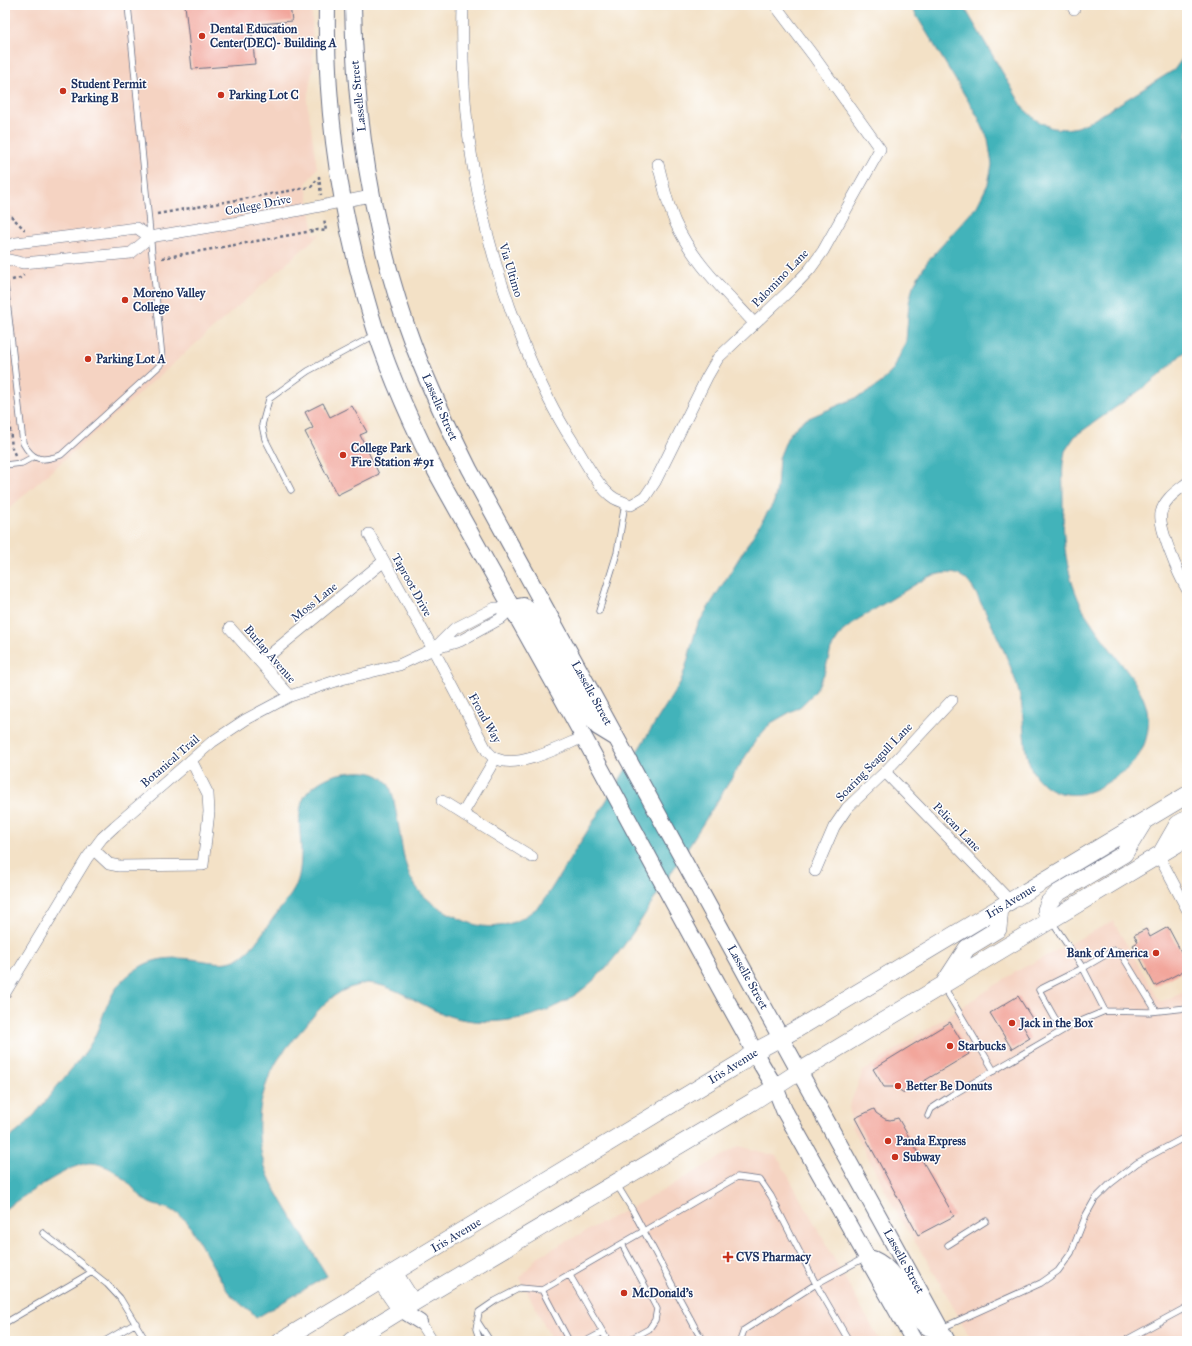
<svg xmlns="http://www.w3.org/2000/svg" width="1192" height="1346" font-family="'IM FELL Great Primer',serif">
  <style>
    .built { fill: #f5d3c2 }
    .water { fill: #43b3ba; stroke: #2f718c }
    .building { fill: #f2a69b }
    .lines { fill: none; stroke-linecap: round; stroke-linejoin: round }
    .service-casing { stroke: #676d82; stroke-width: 7 }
    .minor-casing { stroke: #676d82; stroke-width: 12 }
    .tertiary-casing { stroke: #676d82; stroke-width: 16 }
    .secondary-casing { stroke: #676d82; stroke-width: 18 }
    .primary-casing { stroke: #676d82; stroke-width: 18 }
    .path { stroke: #676d82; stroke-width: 2.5; stroke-dasharray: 3 3; stroke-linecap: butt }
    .service { stroke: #fff; stroke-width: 5.5 }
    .minor { stroke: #fff; stroke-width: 11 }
    .tertiary { stroke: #fff; stroke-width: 14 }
    .secondary { stroke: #fff; stroke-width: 16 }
    .primary { stroke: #fff; stroke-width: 17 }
    .poi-dot { fill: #c8321e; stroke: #fff; stroke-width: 1.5 }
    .labels { text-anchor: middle; stroke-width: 3; stroke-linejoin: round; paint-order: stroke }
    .poi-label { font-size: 12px; font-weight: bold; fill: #1b2f5e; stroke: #fff; text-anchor: start }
    .street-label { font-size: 12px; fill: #1b2f5e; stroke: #fff }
  </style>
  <rect width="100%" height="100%" fill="#fff"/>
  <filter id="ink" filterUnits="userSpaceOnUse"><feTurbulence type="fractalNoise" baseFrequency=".025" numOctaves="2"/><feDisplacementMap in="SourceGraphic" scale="8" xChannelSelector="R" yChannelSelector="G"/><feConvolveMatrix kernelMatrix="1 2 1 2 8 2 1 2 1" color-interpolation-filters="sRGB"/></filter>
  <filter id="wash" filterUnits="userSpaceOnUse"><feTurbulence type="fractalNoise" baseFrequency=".012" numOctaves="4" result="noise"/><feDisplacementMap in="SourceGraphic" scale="16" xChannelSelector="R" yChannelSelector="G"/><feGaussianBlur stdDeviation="0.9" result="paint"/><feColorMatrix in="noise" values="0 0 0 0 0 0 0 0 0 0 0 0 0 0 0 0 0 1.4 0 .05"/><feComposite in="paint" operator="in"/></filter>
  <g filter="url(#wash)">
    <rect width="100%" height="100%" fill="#f3e1c6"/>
    <path class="built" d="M 5,5 L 312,5 L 313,66 L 307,102 L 317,168 L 306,184 L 314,235 L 321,233 L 5,512 Z
      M 1113,921 L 1160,1002 L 1187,991 L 1187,1336 L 1178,1341 L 972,1341 L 930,1265 L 901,1221 L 852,1126 L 849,1107 L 863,1071 L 1017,971 Z
      M 739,1146 L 777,1156 L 880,1341 L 542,1341 L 550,1336 L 520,1278 L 537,1257 L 664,1190 Z"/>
    <path class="water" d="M 910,5 L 963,5 L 1024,109 L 1036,120 L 1052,128 L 1066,129 L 1078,127 L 1093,120 L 1174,70 L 1187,52 L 1187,349 L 1161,374 L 1146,386 L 1075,436 L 1065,451 L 1063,463 C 1062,474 1063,485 1063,497 C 1063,541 1064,573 1085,613 C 1096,630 1108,646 1120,662 C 1129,674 1139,686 1144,700 C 1155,728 1144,759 1120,774 C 1104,785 1087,797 1067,794 C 1053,793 1040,784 1033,772 C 1022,753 1025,723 1021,701 C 1014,669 999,640 985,611 C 979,600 974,586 964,578 C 952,570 939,573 926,578 L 857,620 L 842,632 L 831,649 L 824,674 L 815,692 L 801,706 L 771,723 L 756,740 C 727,785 699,831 669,876 C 639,922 611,978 560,1004 C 524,1023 472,1029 434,1010 C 413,1000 392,985 368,983 C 364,983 359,985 355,986 C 334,992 320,1007 307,1024 C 296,1037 282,1051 274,1067 C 255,1102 253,1147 272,1183 C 278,1195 285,1206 292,1218 C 304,1237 315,1256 327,1276 L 256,1318 L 252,1312 L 243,1306 L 228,1292 L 188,1223 C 182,1217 177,1212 169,1209 C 161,1206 153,1206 146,1201 C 137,1194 131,1184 122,1177 C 114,1170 103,1164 92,1163 C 75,1161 29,1193 12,1204 L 5,1209 L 5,1141 C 12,1136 19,1131 25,1125 C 39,1111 51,1093 64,1078 C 72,1068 81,1059 88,1048 C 99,1032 102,1014 111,997 C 117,985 126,976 137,969 C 155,956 179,957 199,960 C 212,962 225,965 237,959 C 251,952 260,936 269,924 C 276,913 292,896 296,885 C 301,873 301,859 301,847 C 300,824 294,798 317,784 C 325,778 335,774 345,773 C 361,771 378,770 388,784 C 393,790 395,808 397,817 C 405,860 403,888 445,911 C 454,916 463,921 473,924 C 499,932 524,921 543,902 L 680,683 C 688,664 691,644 698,624 L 774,502 L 777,488 L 779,458 L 788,436 L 796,427 L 804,420 L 865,394 L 881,383 L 893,370 L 906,341 L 909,303 L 913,286 L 927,262 L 977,206 L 988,184 L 992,165 L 988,139 L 978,117 Z"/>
    <g id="blocks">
      <path class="building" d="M 185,5 L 290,5 L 292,21 L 251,25 L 255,64 L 192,69 Z
        M 323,403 L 330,417 L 352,406 L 367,432 L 360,435 L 379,474 L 337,495 L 305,432 L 313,428 L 305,412 Z
        M 1168,927 L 1187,963 L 1187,969 L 1155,986 L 1133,945 L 1138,942 L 1134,935 L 1146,929 L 1150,937 Z
        M 1018,996 L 1033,1020 L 1023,1026 L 1030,1038 L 1012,1049 L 990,1013 Z
        M 950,1022 L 969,1054 L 904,1093 L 895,1087 L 884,1087 L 873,1069 Z
        M 874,1109 L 876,1113 L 885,1119 L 890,1120 L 898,1118 L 954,1216 L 918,1235 L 855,1118 Z"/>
    </g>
  </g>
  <g filter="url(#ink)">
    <use href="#blocks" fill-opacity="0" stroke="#676d82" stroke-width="1"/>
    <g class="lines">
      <defs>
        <path id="service" d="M 5,283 L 23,443 C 33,461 42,462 61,455 L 156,369 L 160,365 L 162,358 L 128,5
          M 5,465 L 22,463 L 33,457
          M 291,490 L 265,439 L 262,425 L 269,399 L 308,371 L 375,335
          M 599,611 L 617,553 L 625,503
          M 1052,922 L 1083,968 L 1105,1011
          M 944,987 L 994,1071
          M 1062,1031 L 1039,990 L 1083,968 L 1114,950 L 1120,952 L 1156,1011
          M 928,1116 L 931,1109 L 952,1095 L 1074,1024 L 1105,1011 L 1149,1012 L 1187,1008
          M 617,1185 L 633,1211 L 698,1333 L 705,1341
          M 43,1233 L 107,1284 L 120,1298 L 146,1341
          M 622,1244 L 646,1288 L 657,1309 L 655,1320 L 649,1329 L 627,1341
          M 948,1245 L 986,1221
          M 569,1274 L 608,1341
          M 477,1321 L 490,1341
          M 5,1323 L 92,1272
          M 942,1328 L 1041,1283 L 1058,1271 L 1071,1253 L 1086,1215 L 1095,1199 L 1110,1184 L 1137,1163 L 1187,1136
          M 105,1341 L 136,1323
          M 480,1341 L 476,1329 L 479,1312 L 495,1301 L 520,1288 L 542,1290
          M 569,1341 L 542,1290 L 737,1177 L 760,1180 L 771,1196 L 816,1284 L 864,1258
          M 586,1341 L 603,1332
          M 740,1341 L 744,1330 L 816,1284 L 849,1341
          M 1124,1341 L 1187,1307"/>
        <path id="minor" d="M 463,5 C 462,47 463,90 468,132 C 477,204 496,275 523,342 C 537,377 553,411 573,442 C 583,458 599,489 614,498 C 619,501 626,503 631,505 L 645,497 L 655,482 L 707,377 L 718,358 L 791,289 L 810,269 L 823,251 L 880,149 L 815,58 L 775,5
          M 1072,5 L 1074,9
          M 658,164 C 663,183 667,204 675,222 C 693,262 725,291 754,323
          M 5,247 L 16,243 L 137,228 L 150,237
          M 5,259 L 23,263 L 131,253 L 150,237 L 245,221 L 371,196
          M 1187,483 C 1177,491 1164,499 1161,513 C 1158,527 1179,576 1187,589
          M 369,534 L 433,649 L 487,751 C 490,754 493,758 497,759 C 519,769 562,746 584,737
          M 230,628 L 290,696
          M 435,648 L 454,629 L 495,608 L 512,608
          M 261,662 L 384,561
          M 885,772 L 1010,901
          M 442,801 L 532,857
          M 463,813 L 495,759
          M 93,849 L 109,864 L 119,866 L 203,865 L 209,812 L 208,794 L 191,760
          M 1159,856 L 1187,909
          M 815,871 L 834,827 L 847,808 L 885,772 L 952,700
          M 5,993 L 87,858 L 102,838 L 115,826 L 212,742 L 245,720 L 290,696 L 342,679 L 399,665 L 433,649 L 460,641 L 500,619 L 512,608
          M 420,1322 L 432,1341"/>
        <path id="tertiary" d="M 401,1310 L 420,1322"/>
        <path id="secondary" d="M 327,5 C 325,108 340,213 370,312 C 385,364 408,416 432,464 C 445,489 460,514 473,538 C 502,589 530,641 559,692 C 622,806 682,921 746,1035 L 754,1052 L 775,1087 L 784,1110 L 914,1341
          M 353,5 C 355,121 373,238 414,347 C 430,388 449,429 469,469 L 947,1341
          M 512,608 L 523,606 L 531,611 L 590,717 L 598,727 L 616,738
          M 866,1257 C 897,1264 900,1295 917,1317 C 920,1320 923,1325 928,1327 C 932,1330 936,1328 940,1328"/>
        <path id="primary" d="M 1162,852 L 1178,824 L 1187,819
          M 1050,920 L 1046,910 L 1049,902 L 1058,893 L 1124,854 L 1143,823
          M 945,982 L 967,948 L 998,929 L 1000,907
          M 394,1273 L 413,1303
          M 381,1281 L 401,1310
          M 281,1341 L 740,1063 L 754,1052 L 797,1029 L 1187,795
          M 351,1341 L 401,1310 L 752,1102 L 800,1071 L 1187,838"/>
      </defs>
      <use href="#service" class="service-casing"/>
      <use href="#minor" class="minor-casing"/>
      <use href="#tertiary" class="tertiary-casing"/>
      <use href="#secondary" class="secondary-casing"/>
      <use href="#primary" class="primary-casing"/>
      <path class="path" d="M 157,214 L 311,187 L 319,177 L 321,195
        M 5,217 L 11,216 L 24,229 L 25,229
        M 162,258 L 318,230 L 326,231 L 324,218
        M 12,280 L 20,278 L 24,275
        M 5,381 L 12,448 L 15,455"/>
      <use href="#service" class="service"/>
      <use href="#minor" class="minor"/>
      <use href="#tertiary" class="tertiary"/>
      <use href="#secondary" class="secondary"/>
      <use href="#primary" class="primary"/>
    </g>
  </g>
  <g class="poi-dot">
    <circle cx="202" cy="36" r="4"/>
    <circle cx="63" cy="91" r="4"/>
    <circle cx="221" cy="95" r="4"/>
    <circle cx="125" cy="300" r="4"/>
    <circle cx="88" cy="359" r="4"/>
    <circle cx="343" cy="455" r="4"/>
    <circle cx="1156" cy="953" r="4"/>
    <circle cx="1012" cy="1023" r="4"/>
    <circle cx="950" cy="1046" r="4"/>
    <circle cx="898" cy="1086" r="4"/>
    <circle cx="888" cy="1141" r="4"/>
    <circle cx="895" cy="1157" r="4"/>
    <path d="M726 1251h4v4h4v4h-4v4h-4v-4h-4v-4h4z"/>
    <circle cx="624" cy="1293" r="4"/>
  </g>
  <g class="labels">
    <g class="poi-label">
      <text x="210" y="33">Dental Education<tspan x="210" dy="14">Center(DEC)- Building A</tspan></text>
      <text x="71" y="88">Student Permit<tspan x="71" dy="14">Parking B</tspan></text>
      <text x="229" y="99">Parking Lot C</text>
      <text x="133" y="297">Moreno Valley<tspan x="133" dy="14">College</tspan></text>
      <text x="96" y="363">Parking Lot A</text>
      <text x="351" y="452">College Park<tspan x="351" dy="14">Fire Station #91</tspan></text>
      <text x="1148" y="957" text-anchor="end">Bank of America</text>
      <text x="1020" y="1027">Jack in the Box</text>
      <text x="958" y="1050">Starbucks</text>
      <text x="906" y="1090">Better Be Donuts</text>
      <text x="896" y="1145">Panda Express</text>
      <text x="903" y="1161">Subway</text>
      <text x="736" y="1261">CVS Pharmacy</text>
      <text x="632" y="1297">McDonald's</text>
    </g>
    <g class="street-label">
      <text transform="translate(358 96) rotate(-96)" y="4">Lasselle Street</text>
      <text transform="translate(258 205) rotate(-11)" y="4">College Drive</text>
      <text transform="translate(511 270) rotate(73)" y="4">Via Ultimo</text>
      <text transform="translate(780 278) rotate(-46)" y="4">Palomino Lane</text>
      <text transform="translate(440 407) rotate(66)" y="4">Lasselle Street</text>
      <text transform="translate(412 585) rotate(61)" y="4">Taproot Drive</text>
      <text transform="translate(314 602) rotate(-39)" y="4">Moss Lane</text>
      <text transform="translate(270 654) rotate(49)" y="4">Burlap Avenue</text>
      <text transform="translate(592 693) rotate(61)" y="4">Lasselle Street</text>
      <text transform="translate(485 718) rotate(61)" y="4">Frond Way</text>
      <text transform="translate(170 761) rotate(-41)" y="4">Botanical Trail</text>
      <text transform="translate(874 762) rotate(-46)" y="4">Soaring Seagull Lane</text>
      <text transform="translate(957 827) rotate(46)" y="4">Pelican Lane</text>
      <text transform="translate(1011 901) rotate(-31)" y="4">Iris Avenue</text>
      <text transform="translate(748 977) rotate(61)" y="4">Lasselle Street</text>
      <text transform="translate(733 1066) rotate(-32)" y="4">Iris Avenue</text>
      <text transform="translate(456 1235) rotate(-31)" y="4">Iris Avenue</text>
      <text transform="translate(904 1261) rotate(61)" y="4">Lasselle Street</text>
    </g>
  </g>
  <rect width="1192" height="1346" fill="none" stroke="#fff" stroke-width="20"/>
</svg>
